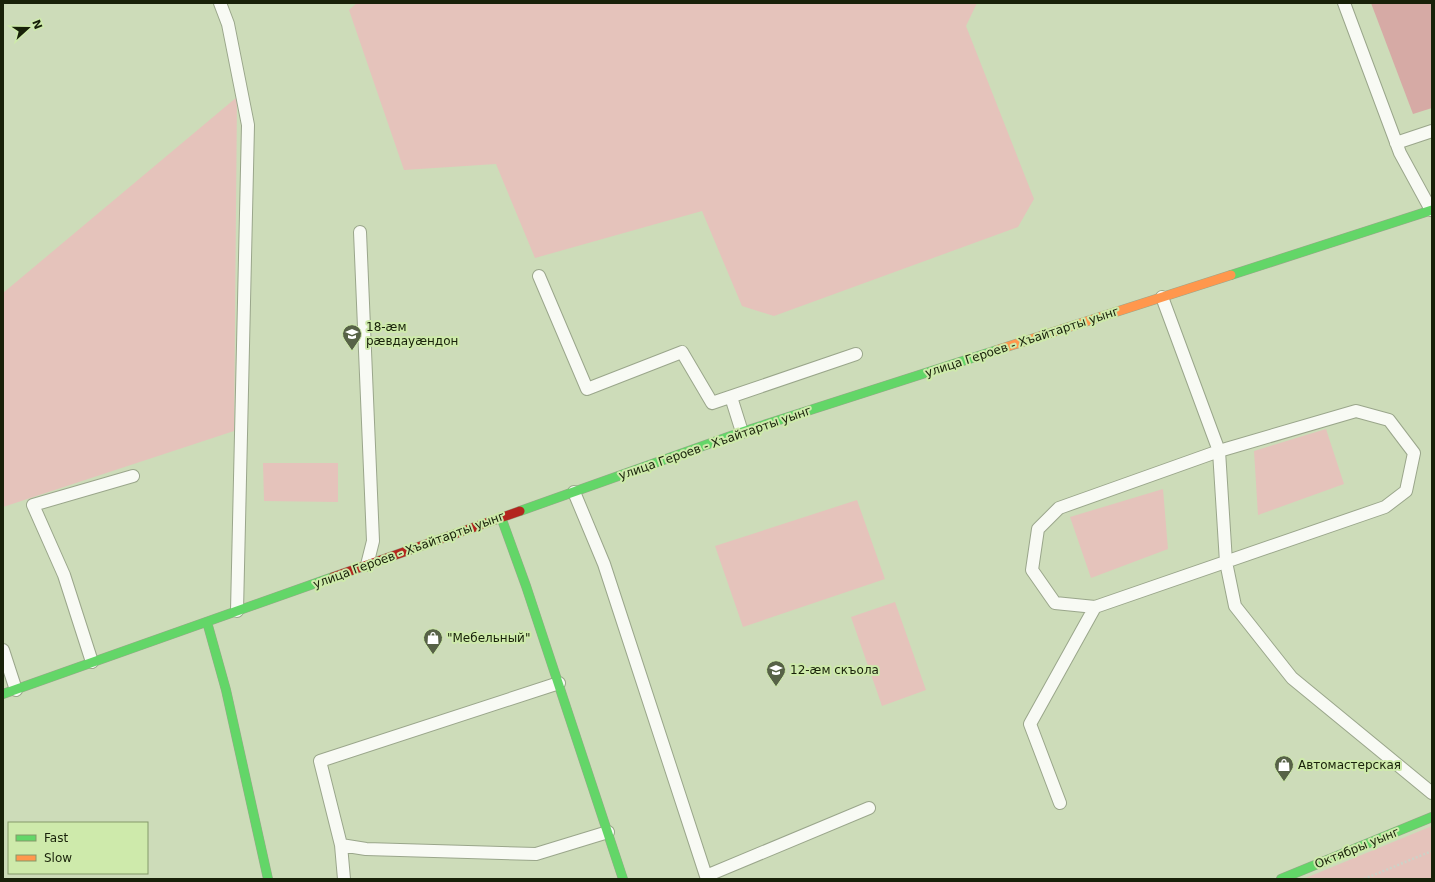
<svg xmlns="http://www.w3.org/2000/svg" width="1435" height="882" font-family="'DejaVu Sans',sans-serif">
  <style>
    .green { fill: #e5c3bb }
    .forest { fill: #d6aaa5 }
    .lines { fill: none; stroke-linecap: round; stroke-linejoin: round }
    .lane-casing { stroke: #9aa68b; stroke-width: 14 }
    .fast-casing { stroke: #9aa68b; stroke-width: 10 }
    .slow-casing { stroke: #9aa68b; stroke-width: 10 }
    .jam-casing { stroke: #9aa68b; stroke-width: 10 }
    .path { stroke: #cdd2c7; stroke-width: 2.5; stroke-dasharray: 2 2; stroke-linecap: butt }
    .lane { stroke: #f8faf4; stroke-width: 12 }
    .fast { stroke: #63d668; stroke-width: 9 }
    .slow { stroke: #ff974d; stroke-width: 9 }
    .jam { stroke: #b3261e; stroke-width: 9 }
    .labels { text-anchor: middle; stroke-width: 4; stroke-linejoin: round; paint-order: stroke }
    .poi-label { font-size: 12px; fill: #182109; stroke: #ceeaab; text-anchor: start }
    .street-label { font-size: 12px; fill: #182109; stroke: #ceeaab }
  </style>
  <rect width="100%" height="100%" fill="#cddcb9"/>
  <path class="green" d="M 357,3 L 977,3 L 966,26 L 1034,199 L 1018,227 L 774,316 L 742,306 L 702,211 L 535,258 L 496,164 L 404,170 L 349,10 Z
    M 237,97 L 234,431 L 3,507 L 3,293 Z
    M 1326,429 L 1344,484 L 1258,515 L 1254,451 Z
    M 263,463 L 338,463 L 338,502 L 264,501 Z
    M 1163,489 L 1168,549 L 1091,578 L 1070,517 Z
    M 857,500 L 885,579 L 743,627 L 715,546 Z
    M 895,602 L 926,690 L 882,706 L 851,617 Z
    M 1432,826 L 1432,879 L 1303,879 Z"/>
  <path class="forest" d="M 1371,3 L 1432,3 L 1432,108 L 1413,114 Z"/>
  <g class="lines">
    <defs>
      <path id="lane" d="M 220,3 L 228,24 L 248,125 L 237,611
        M 1344,3 L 1400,153 L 1431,210
        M 1396,143 L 1432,131
        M 360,232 L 373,541 L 367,565
        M 539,276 L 587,389 L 682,352 L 712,403 L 856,354
        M 1162,297 L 1219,451 L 1226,562 L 1235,606 L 1292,678 L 1432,793
        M 731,397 L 742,432
        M 1356,411 L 1389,420 L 1414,453 L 1406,491 L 1385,507 L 1095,607 L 1055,603 L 1032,570 L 1038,529 L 1059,508 L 1219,451 Z
        M 574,492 L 604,564 L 706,876 L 869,808
        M 3,650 L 16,690
        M 92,662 L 64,575 L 33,505 L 133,476
        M 559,683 L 320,761 L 341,845 L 366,849 L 536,854 L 608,832
        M 1060,803 L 1030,724 L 1095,607
        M 341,845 L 344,879"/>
      <path id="fast" d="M 1231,275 L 1432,210
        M 520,511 L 742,432 L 997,350
        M 501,517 L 526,586 L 623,879
        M 207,622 L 226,690 L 268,879
        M 3,694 L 333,577
        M 1281,879 L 1432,817"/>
      <path id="slow" d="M 997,350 L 1231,275"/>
      <path id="jam" d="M 333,577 L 520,511"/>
    </defs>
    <use href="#lane" class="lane-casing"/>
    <use href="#fast" class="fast-casing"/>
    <use href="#slow" class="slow-casing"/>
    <use href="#jam" class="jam-casing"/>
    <path class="path" d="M 1364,879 L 1432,851"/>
    <use href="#lane" class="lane"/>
    <use href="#fast" class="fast"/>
    <use href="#slow" class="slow"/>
    <use href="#jam" class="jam"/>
  </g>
  <defs>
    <symbol id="school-pin" viewBox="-11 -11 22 30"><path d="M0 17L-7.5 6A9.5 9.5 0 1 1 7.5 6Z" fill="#576247" stroke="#ceeaab"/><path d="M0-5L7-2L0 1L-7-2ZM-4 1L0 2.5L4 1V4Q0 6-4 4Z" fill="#fff"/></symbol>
    <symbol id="shop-pin" viewBox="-11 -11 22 30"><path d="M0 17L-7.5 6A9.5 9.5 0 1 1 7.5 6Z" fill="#576247" stroke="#ceeaab"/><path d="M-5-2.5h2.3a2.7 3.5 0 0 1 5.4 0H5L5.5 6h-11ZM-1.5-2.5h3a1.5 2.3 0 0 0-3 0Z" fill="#fff"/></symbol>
  </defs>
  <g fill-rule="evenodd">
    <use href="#school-pin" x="341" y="323" width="22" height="30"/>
    <use href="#shop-pin" x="422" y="627" width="22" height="30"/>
    <use href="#school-pin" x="765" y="659" width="22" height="30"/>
    <use href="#shop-pin" x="1273" y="754" width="22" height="30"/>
  </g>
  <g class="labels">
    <g class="poi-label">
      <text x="366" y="331">18-æм<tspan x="366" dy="14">рӕвдауӕндон</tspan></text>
      <text x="447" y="642">"Мебельный"</text>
      <text x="790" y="674">12-æм скъола</text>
      <text x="1298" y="769">Автомастерская</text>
    </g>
    <g class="street-label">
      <text transform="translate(1022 342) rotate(-18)" y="4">улица Героев - Хъайтарты уынг</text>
      <text transform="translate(715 443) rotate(-19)" y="4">улица Героев - Хъайтарты уынг</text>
      <text transform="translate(409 550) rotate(-20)" y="4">улица Героев - Хъайтарты уынг</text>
      <text transform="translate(1357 848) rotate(-22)" y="4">Октябры уынг</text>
    </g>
  </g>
  <rect width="1435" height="882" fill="none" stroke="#182109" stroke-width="8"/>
  <rect x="8" y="822" width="140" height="52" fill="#ceeaab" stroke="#859a6a"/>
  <rect x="16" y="835" width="20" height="6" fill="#63d668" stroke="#859a6a"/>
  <text x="44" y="842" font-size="12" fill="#182109">Fast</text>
  <rect x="16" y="855" width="20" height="6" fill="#ff974d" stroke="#859a6a"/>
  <text x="44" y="862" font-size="12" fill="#182109">Slow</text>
  <g transform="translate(28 28) rotate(69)" stroke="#ceeaab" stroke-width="3" paint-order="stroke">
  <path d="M0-3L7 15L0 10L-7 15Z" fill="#182109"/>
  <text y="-6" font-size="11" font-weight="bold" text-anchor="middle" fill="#182109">N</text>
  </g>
</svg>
